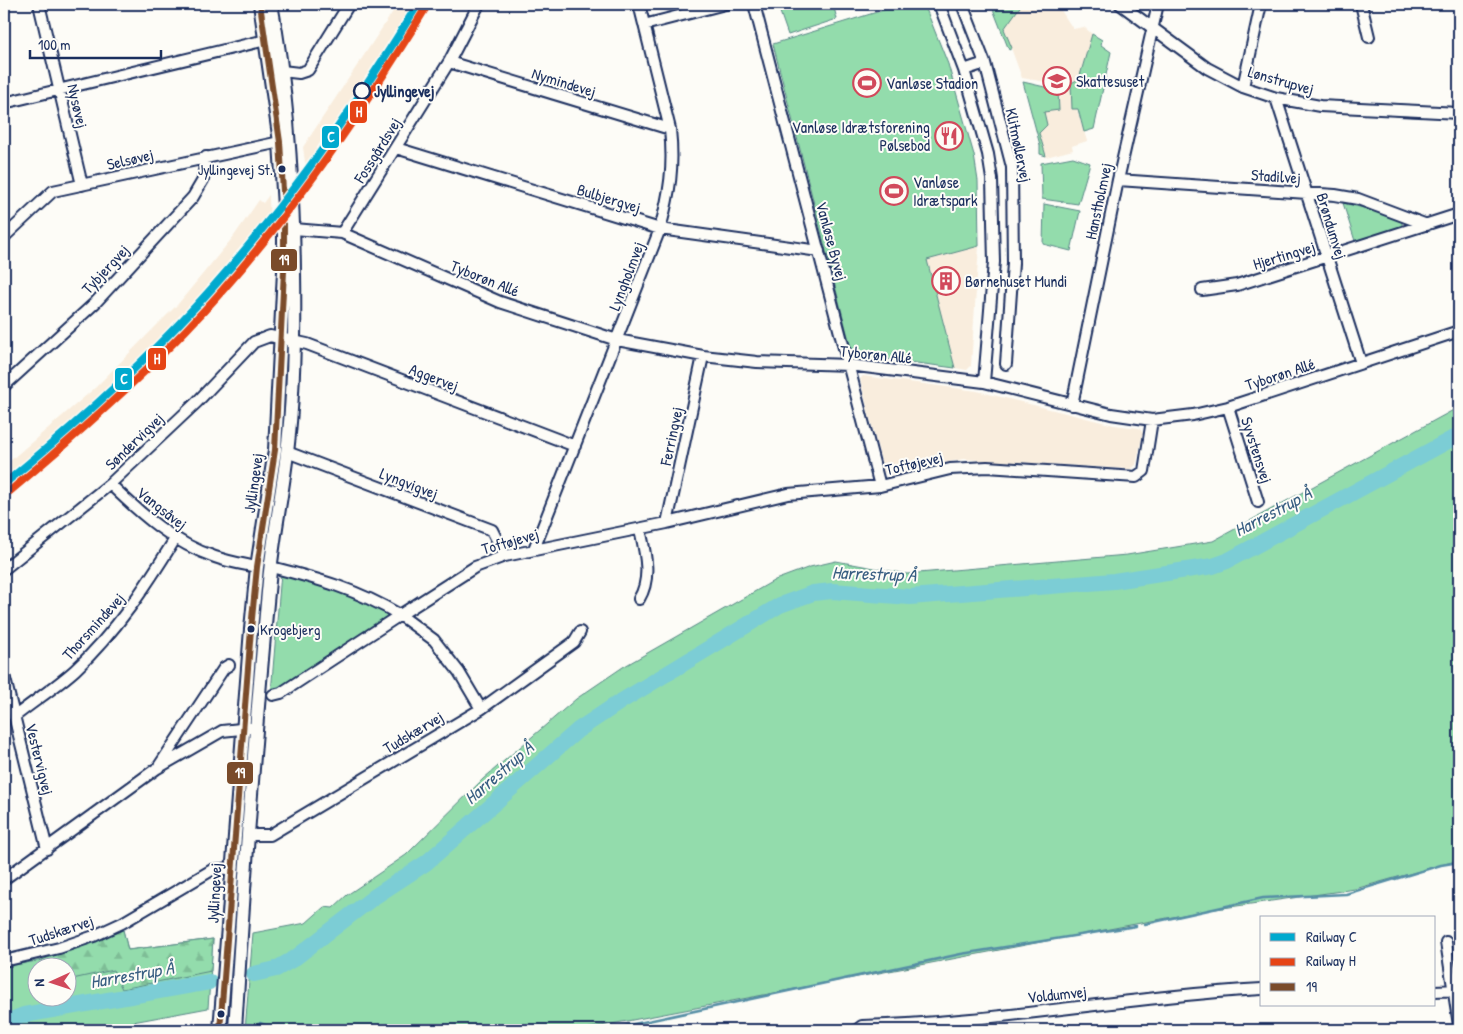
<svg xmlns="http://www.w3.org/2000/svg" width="1463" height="1034" font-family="'Patrick Hand',sans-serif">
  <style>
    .built { fill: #f9eddd }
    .green { fill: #93dcac; stroke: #578685; fill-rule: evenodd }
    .forest { fill: url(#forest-firs); stroke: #578685 }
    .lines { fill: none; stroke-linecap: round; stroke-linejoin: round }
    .stream { stroke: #558ea5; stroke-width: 2.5 }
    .river { stroke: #7ccdd5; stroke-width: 16 }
    .minor-casing { stroke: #1b2f5e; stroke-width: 14 }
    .tertiary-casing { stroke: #1b2f5e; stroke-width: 16 }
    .minor { stroke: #fdfcf7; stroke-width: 10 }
    .tertiary { stroke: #fdfcf7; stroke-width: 12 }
    .bus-1-casing { stroke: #fdfcf7; stroke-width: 10 }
    .bus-1 { stroke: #7a4b2a; stroke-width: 6 }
    .rail-1-casing { stroke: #fdfcf7; stroke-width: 11 }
    .rail-2-casing { stroke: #fdfcf7; stroke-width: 11 }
    .rail-1 { stroke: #00a9ce; stroke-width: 8 }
    .rail-2 { stroke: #e64415; stroke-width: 8 }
    .stop-dot { fill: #fdfcf7; stroke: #1b2f5e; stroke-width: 2.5 }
    .bus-dot { fill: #1b2f5e; stroke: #fdfcf7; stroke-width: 2 }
    .labels { text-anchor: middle; stroke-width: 4; stroke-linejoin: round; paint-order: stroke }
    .bus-label { font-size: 15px; fill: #1b2f5e; stroke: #fdfcf7; text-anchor: end }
    .street-label { font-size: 16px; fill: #1b2f5e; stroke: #fdfcf7 }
    .poi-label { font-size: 16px; fill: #1b2f5e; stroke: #fdfcf7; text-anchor: start }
    .stop-label { font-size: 16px; font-weight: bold; fill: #1b2f5e; stroke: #fdfcf7; text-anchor: start }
    .water-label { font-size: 18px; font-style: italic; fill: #385e82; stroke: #fdfcf7 }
    .line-badge { stroke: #fdfcf7; stroke-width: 2 }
    .badge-label { font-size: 14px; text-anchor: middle; font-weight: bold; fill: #fff }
  </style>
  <defs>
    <pattern id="forest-firs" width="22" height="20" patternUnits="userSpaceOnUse" patternTransform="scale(1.25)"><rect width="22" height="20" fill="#93dcac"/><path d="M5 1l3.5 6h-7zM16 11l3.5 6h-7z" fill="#7ebd96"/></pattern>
  </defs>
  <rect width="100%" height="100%" fill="#fdfcf7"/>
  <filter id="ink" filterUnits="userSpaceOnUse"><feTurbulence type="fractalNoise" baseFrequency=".02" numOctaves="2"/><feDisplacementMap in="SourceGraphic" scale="10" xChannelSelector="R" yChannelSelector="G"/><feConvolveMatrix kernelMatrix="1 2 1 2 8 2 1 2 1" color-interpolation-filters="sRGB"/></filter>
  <g filter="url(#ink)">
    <path class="built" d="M 398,4 L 422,4 L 390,59 L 307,178 L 303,147 Z
      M 1022,4 L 1057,4 L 1073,29 L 1084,27 L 1092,34 L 1072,109 L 1077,109 L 1087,141 L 1072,146 L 1073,150 L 1046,157 L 1039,133 L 1044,112 L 1059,110 L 1058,84 L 1022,78 L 1004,29 Z
      M 269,195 L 270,234 L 193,316 L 168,347 L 111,404 L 82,430 L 4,492 L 4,466 L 96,387 L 151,331 L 178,304 L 234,236 L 259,200 L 263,203 Z
      M 979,246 L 971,366 L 967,370 L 955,368 L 927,260 Z
      M 863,376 L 977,391 L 1114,425 L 1139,428 L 1143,433 L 1136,465 L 1130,469 L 963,459 L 888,475 L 884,472 L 860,379 Z"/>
    <path class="green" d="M 799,4 L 833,4 L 837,19 L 788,35 L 780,12 L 781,9 Z
      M 903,4 L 924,4 L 948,64 L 974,155 L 978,181 L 979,246 L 927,260 L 955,368 L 863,356 L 852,352 L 773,44 Z
      M 991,4 L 1022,4 L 1004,29 L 1012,48 L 1009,50 Z
      M 1092,34 L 1102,40 L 1101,45 L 1111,52 L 1094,129 L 1084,132 L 1078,109 L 1072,109 L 1071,83 L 1079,79 Z
      M 1023,82 L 1058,90 L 1059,110 L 1044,112 L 1047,125 L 1039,133 L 1046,156 L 1040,154 L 1040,145 Z
      M 1073,157 L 1090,163 L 1078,204 L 1042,199 L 1041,163 Z
      M 1343,203 L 1376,211 L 1402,222 L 1402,226 L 1355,241 Z
      M 1044,204 L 1080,211 L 1071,251 L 1043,244 Z
      M 1459,407 L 1459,860 L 1355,889 L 1209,910 L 580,1030 L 245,1030 L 253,933 L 306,923 L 324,907 L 333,908 L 347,895 L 406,855 L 483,779 L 576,699 L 623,667 L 775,580 L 810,567 L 836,561 L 907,574 L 1127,555 L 1213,541 Z
      M 281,573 L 369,602 L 390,616 L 282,691 L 271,693 Z
      M 123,930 L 128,950 L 213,939 L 208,1008 L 90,1030 L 4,1030 L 4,967 L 42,960 ZM 38,966 L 68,966 L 68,996 L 38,996 Z"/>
    <path class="forest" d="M 123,930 L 128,950 L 213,939 L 211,971 L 122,989 L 113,970 L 68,980 L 68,966 L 47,966 L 42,960 Z"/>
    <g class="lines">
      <path class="stream" d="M 1145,924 L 1263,898 L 1346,894 L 1441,865 L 1459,862
        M 260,1023 L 277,1030
        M 606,1030 L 961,954 L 1136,926"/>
      <path class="river" d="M 254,974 L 276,969 L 295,958 L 374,897 L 426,863 L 578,730 L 620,702 L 780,605 L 813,593 L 832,591 L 910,597 L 1114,581 L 1213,566 L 1227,561 L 1459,435
        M 4,1023 L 24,1015 L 209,982"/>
      <defs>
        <path id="minor" d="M 39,4 L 82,185
          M 754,4 L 880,486
          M 939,4 L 964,70 L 988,154 L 992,179 L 994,262 L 984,382
          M 962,4 L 985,63 L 1012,167 L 1013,263 L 1006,364
          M 1120,4 L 1207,68 L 1243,87 L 1276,98 L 1320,106 L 1459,113
          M 1361,4 L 1369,37
          M 644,25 L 725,4
          M 449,62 L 670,129
          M 964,70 L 985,63
          M 282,71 L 299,73 L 308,70 L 349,4
          M 1243,87 L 1261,4
          M 1276,98 L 1361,363
          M 4,103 L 266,40
          M 396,148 L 660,229 L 819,251
          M 1118,180 L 1335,195 L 1358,199 L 1427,225
          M 294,229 L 342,233 L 500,302 L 617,340 L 703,356 L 757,362 L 849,365 L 984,382 L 1111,414 L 1152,420 L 1193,415 L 1228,407 L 1459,331
          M 342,233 L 449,62 L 479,4
          M 4,237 L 53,191 L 280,142
          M 1202,290 L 1237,285 L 1459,214
          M 4,386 L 95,303 L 193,197 L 203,180 L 206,157
          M 1072,405 L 1118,180 L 1158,4
          M 1228,407 L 1258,502
          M 287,452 L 492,530 L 505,556
          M 110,484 C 141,514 173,543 215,557 C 229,562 243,564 257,567
          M 667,523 L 703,356
          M 534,549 L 660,229 C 670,192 674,167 670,129 L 639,4
          M 271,567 C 319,579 356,589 400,615 L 281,693 L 273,695
          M 4,569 L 110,484 L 197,402 L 254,342 L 270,336 L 307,344 L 575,446
          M 639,599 C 652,578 645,552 640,529
          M 4,675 L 47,849
          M 481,709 L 459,672 L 434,640 L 400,615 L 475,567 L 505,556 L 667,523 L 788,494 L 880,486 L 950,469 L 987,467 L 1136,477 L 1144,471 L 1152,420
          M 14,717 C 34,701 56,687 75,670 C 116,632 146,586 175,539
          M 159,766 L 224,668 L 229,665
          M 248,835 L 270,835 L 481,709 L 574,642 L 580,632
          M 4,879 L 156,769 L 222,731 L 250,728
          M 1446,942 L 1459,1025
          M 4,961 L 59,948 L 94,936 L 122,923 L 212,870 L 232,868
          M 1434,991 L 1459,990
          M 857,1030 L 862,1026 C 996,1023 1128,996 1262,989"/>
        <path id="tertiary" d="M 220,1030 L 251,629 L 257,567 L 275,450 L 284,271 L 284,207 L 280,142 L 260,4
          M 235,1030 C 244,880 255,731 269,581 C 273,538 282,496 287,453 C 294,393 295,332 294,272 C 293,182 288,92 271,4"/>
      </defs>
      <use href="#minor" class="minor-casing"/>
      <use href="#tertiary" class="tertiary-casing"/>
      <use href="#minor" class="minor"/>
      <use href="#tertiary" class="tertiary"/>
      <defs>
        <path id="bus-1" d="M 220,1030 L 251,629 L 257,567 L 275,450 L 284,271 L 284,207 L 280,142 L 260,4"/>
      </defs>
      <use href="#bus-1" class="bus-1-casing"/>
      <use href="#bus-1" class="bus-1"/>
      <defs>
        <path id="rail-1" d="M 4,484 C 65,434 124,381 179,324 C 272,227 348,118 418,4"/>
        <path id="rail-2" d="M 10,491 C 71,440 130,388 186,330 C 279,233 355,123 425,9"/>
      </defs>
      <use href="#rail-1" class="rail-1-casing"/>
      <use href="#rail-2" class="rail-2-casing"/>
      <use href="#rail-1" class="rail-1"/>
      <use href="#rail-2" class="rail-2"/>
    </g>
  </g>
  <defs>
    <symbol id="school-ring" viewBox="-11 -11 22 22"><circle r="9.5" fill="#fdfcf7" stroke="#d1495b" stroke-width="1.5"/><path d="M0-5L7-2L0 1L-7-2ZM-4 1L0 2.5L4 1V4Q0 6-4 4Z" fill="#d1495b"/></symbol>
    <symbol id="stadium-ring" viewBox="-11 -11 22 22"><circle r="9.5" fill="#fdfcf7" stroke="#d1495b" stroke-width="1.5"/><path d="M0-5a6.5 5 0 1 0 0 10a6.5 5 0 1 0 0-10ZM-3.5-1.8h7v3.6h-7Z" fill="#d1495b"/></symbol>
    <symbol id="restaurant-ring" viewBox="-11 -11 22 22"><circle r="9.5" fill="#fdfcf7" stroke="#d1495b" stroke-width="1.5"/><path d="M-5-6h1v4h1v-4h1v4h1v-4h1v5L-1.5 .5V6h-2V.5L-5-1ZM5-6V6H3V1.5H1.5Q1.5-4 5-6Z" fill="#d1495b"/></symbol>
    <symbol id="building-ring" viewBox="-11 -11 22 22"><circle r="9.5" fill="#fdfcf7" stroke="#d1495b" stroke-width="1.5"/><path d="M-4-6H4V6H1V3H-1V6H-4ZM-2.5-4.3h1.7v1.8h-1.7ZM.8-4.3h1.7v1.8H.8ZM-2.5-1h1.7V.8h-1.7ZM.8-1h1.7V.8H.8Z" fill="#d1495b"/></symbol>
  </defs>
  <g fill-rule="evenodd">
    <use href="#school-ring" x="1041" y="65" width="32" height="32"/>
    <use href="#stadium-ring" x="851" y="67" width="32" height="32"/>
    <use href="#restaurant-ring" x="933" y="120" width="32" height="32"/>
    <use href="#stadium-ring" x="878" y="175" width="32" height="32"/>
    <use href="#building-ring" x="930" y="265" width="32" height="32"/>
  </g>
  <circle class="stop-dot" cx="362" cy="91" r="8"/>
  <g class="bus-dot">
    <circle cx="282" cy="169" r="4.5"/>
    <circle cx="251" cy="629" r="4.5"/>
    <circle cx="221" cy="1014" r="4.5"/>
  </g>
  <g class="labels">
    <g class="bus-label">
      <text x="273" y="175">Jyllingevej St.</text>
      <text x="260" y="635" text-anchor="start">Krogebjerg</text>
    </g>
    <g class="street-label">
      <text transform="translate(1281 80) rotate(16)" y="6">Lønstrupvej</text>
      <text transform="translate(564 82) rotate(17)" y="6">Nymindevej</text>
      <text transform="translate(78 106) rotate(77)" y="6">Nysøvej</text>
      <text transform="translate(1019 145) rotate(78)" y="6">Klitmøllervej</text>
      <text transform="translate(377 150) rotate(-58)" y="6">Fossgårdsvej</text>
      <text transform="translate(130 159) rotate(-13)" y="6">Selsøvej</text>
      <text transform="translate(1276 176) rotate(4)" y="6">Stadilvej</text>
      <text transform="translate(609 198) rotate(17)" y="6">Bulbjergvej</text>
      <text transform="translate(1098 201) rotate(-78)" y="6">Hanstholmvej</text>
      <text transform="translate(1332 226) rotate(73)" y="6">Brøndumvej</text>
      <text transform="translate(832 241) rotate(75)" y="6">Vanløse Byvej</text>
      <text transform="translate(1284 255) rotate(-17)" y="6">Hjertingvej</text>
      <text transform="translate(105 269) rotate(-47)" y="6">Tybjergvej</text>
      <text transform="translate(626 276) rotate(-69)" y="6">Lyngholmvej</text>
      <text transform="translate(485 278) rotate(22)" y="6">Tyborøn Allé</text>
      <text transform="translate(876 354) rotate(6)" y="6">Tyborøn Allé</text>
      <text transform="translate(1280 374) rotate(-18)" y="6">Tyborøn Allé</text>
      <text transform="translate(434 377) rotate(21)" y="6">Aggervej</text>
      <text transform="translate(671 436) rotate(-78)" y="6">Ferringvej</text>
      <text transform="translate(134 441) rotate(-44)" y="6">Søndervigvej</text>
      <text transform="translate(1257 450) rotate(72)" y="6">Syvstensvej</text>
      <text transform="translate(914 463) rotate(-13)" y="6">Toftøjevej</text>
      <text transform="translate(253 483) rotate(-82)" y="6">Jyllingevej</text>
      <text transform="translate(409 483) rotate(21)" y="6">Lyngvigvej</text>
      <text transform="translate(162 508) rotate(38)" y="6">Vangsåvej</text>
      <text transform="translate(510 541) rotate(-16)" y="6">Toftøjevej</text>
      <text transform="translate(93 626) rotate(-48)" y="6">Thorsmindevej</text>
      <text transform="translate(413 732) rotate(-31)" y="6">Tudskærvej</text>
      <text transform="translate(40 759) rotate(76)" y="6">Vestervigvej</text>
      <text transform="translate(214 893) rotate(-87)" y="6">Jyllingevej</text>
      <text transform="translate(61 930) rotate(-18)" y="6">Tudskærvej</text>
      <text transform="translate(1057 994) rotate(-6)" y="6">Voldumvej</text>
    </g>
    <g class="poi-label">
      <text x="1076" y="87">Skattesuset</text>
      <text x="886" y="89">Vanløse Stadion</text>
      <text x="930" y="133" text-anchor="end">Vanløse Idrætsforening<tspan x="930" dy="18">Pølsebod</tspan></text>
      <text x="913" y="188">Vanløse<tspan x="913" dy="18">Idrætspark</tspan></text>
      <text x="965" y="287">Børnehuset Mundi</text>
    </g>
    <g class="stop-label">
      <text x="374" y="97">Jyllingevej</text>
    </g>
    <g class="water-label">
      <text transform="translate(1273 512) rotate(-28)" y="6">Harrestrup Å</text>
      <text transform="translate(874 574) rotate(2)" y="6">Harrestrup Å</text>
      <text transform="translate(499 773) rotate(-41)" y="6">Harrestrup Å</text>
      <text transform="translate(132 975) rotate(-10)" y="6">Harrestrup Å</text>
    </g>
  </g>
  <g class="line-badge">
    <rect x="349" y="100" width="19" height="24" rx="5" fill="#e64415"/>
    <rect x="321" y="125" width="19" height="24" rx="5" fill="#00a9ce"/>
    <rect x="270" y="248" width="28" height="24" rx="5" fill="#7a4b2a"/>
    <rect x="147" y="347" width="20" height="24" rx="5" fill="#e64415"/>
    <rect x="114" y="367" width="19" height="24" rx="5" fill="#00a9ce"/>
    <rect x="226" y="761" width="28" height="24" rx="5" fill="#7a4b2a"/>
  </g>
  <g class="badge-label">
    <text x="359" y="117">H</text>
    <text x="331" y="142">C</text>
    <text x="284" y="265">19</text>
    <text x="157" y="364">H</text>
    <text x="124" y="384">C</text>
    <text x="240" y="778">19</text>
  </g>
  <rect width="1463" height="1034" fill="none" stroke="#fdfcf7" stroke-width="20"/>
  <rect x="10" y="10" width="1443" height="1014" fill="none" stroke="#1b2f5e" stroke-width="2" filter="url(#ink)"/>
  <rect x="1260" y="916" width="175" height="90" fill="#fdfcf7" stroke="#a3aaba"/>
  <rect x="1270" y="933" width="25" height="8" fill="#00a9ce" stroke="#a3aaba"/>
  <text x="1306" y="942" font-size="15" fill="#1b2f5e">Railway C</text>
  <rect x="1270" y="958" width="25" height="8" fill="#e64415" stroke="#a3aaba"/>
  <text x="1306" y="966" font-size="15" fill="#1b2f5e">Railway H</text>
  <rect x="1270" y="983" width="25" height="8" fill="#7a4b2a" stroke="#a3aaba"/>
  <text x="1306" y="992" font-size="15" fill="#1b2f5e">19</text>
  <g transform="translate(52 982) rotate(267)"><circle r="24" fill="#fdfcf7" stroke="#a3aaba"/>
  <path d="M0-4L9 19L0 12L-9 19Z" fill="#d1495b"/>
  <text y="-8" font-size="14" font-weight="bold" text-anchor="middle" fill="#1b2f5e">N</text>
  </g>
  <path d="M30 50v8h131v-8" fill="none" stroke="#1b2f5e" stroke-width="2.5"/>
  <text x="38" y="50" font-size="15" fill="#1b2f5e" stroke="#fdfcf7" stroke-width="4" paint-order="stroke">100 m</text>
</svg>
